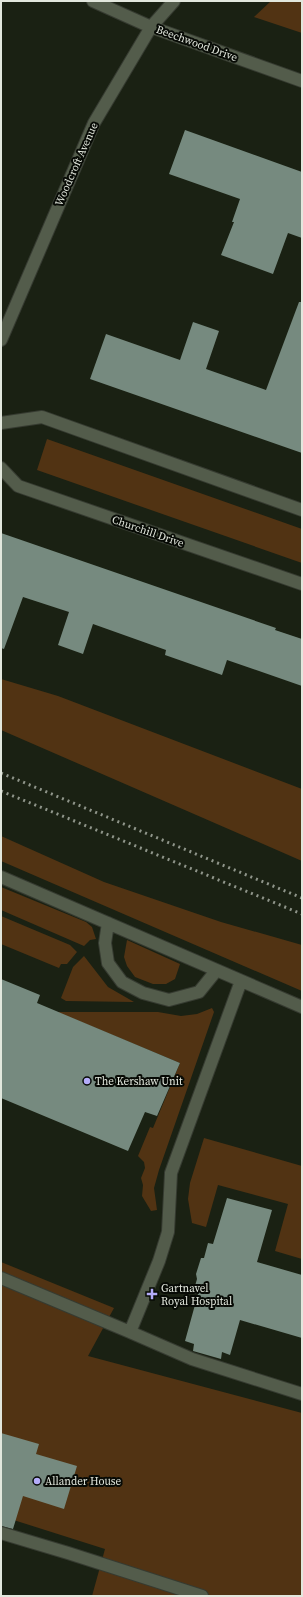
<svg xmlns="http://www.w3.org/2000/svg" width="303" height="1597" font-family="'Source Serif 4',serif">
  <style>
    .green { fill: #513313 }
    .building { fill: #768a7f }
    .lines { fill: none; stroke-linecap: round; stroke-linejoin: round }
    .minor-casing { stroke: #363b31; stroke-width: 14 }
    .minor { stroke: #535c4b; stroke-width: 12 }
    .rail { stroke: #8f958a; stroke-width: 3; stroke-dasharray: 2 4; stroke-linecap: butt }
    .poi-dot { fill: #b4acf9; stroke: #070a05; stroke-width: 1.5 }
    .labels { text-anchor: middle; stroke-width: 4; stroke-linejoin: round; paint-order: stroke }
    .street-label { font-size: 11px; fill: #e2e7dd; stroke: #070a05 }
    .poi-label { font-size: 11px; fill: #e2e7dd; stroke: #070a05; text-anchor: start }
  </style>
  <rect width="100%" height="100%" fill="#1a2113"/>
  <path class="green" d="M 271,1 L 302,1 L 302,33 L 254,17 Z
    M 47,439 L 302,529 L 302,563 L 37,470 Z
    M 1,679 L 58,696 L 302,789 L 302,861 L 1,730 Z
    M 1,836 L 104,882 L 221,922 L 302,945 L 302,991 L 1,861 Z
    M 1,887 L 86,922 L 92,927 L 96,939 L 90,940 L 84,946 L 1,910 Z
    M 1,916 L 70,945 L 77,952 L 67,964 L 61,964 L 59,968 L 1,944 Z
    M 127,940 L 180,964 L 175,979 L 166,984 L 153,984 L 135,977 L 127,966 L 124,957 Z
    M 84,956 L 108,987 L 134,1002 L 66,1001 L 61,998 L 73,967 Z
    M 212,1008 L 214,1012 L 159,1170 L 154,1188 L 157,1210 L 151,1211 L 142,1196 L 143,1185 L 141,1178 L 145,1168 L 144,1162 L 138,1156 L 150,1127 L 153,1128 L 180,1063 L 57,1012 L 158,1012 L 181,1016 L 197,1014 Z
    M 204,1138 L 302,1166 L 302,1259 L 275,1251 L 288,1204 L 218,1185 L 206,1227 L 192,1223 L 188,1199 L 190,1183 Z
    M 1,1262 L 114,1308 L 88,1356 L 302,1413 L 302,1596 L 92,1596 L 105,1549 L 1,1516 Z"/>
  <path class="building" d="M 185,130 L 302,172 L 302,238 L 288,233 L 273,274 L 221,255 L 234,222 L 232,222 L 240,199 L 169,174 Z
    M 299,302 L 302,302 L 302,453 L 90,379 L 106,334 L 180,360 L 193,322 L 219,331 L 206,369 L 266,390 Z
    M 1,533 L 276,628 L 275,630 L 302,639 L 302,686 L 227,660 L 222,675 L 165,655 L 166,650 L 93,624 L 83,654 L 58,645 L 69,612 L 23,597 L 4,649 L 1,648 Z
    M 1,979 L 40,995 L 37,1003 L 180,1063 L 157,1116 L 145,1112 L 128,1151 L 1,1098 Z
    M 227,1198 L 272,1210 L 257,1262 L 302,1275 L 302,1338 L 240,1320 L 230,1355 L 222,1352 L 221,1359 L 193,1351 L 194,1344 L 185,1341 L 198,1294 L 193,1293 L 197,1279 L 196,1274 L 201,1258 L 204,1258 L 208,1243 L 213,1244 Z
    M 1,1433 L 39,1444 L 36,1454 L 77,1466 L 64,1509 L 23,1496 L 13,1529 L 1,1526 Z"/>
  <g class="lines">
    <defs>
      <path id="minor" d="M 93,1 L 151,27 L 302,81
        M 1,340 L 94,123 L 151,27 L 174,1
        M 1,423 L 42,417 L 302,510
        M 1,468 L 18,486 L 302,584
        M 1,877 L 302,1007
        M 108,923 L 105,943 L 108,963 L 122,982 L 143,993 L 169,1000 L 199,992 L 216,971
        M 241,981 L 171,1173 L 168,1232 L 159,1261 L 130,1332 L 192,1359 L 302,1394
        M 1,1278 L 130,1332
        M 1,1533 L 68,1553 L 202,1596"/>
    </defs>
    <use href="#minor" class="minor-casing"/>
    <use href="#minor" class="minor"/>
    <path class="rail" d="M 1,773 L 302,898
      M 1,791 L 302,914"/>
  </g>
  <g class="poi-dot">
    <circle cx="87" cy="1081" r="4"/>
    <path d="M150 1288h4v4h4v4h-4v4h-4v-4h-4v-4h4z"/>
    <circle cx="37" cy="1481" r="4"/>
  </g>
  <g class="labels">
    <g class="street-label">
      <text transform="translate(197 43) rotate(20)" y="4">Beechwood Drive</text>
      <text transform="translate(76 164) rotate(-66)" y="4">Woodcroft Avenue</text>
      <text transform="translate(148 531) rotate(19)" y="4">Churchill Drive</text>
    </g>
    <g class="poi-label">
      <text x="95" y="1085">The Kershaw Unit</text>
      <text x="161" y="1292">Gartnavel<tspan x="161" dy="13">Royal Hospital</tspan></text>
      <text x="45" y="1485">Allander House</text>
    </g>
  </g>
  <rect width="303" height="1597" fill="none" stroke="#e2e7dd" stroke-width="4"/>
</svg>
